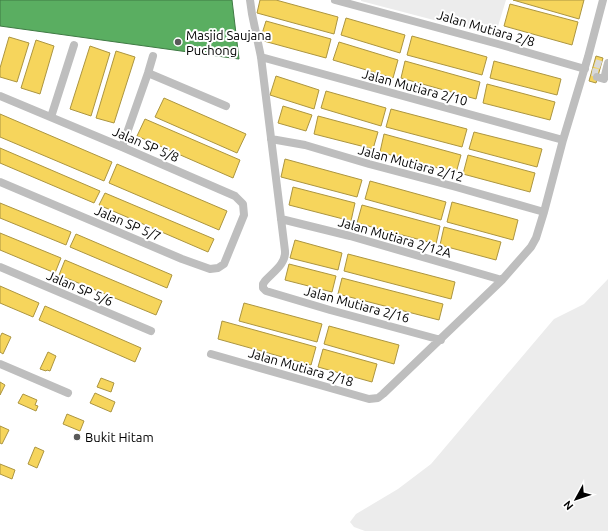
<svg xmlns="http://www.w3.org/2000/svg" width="608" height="531" font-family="Ubuntu,sans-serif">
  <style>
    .green { fill: #ececec }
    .homes { fill: #f6d55c; stroke: #ac9540 }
    .public { fill: #5aae61; stroke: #3f7a44 }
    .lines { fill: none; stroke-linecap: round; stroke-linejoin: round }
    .street-tunnel { stroke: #d9d9d9; stroke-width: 8; stroke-dasharray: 8 4; stroke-linecap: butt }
    .street { stroke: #bebebe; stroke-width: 8 }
    .poi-dot { fill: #595959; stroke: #fff; stroke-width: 1.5 }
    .labels { text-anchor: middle; stroke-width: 4; stroke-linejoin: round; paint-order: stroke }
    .street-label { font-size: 13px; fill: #000; stroke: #fff }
    .poi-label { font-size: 13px; fill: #000; stroke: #fff; text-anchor: start }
  </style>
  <rect width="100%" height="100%" fill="#fff"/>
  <path class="green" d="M 361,0 L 506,0 L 495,36 L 361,1 Z
    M 608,279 L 608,531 L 365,531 L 354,527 L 350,522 L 356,514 L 398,489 L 431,464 L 554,319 L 584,304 Z"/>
  <path class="homes" d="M 260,0 L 276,0 L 338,17 L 334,34 L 257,13 Z
    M 513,0 L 584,0 L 579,19 Z
    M 510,4 L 578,22 L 572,45 L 504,26 Z
    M 346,18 L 405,35 L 400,53 L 341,35 Z
    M 266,21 L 331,39 L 326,58 L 260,40 Z
    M 412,36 L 487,57 L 482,75 L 407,55 Z
    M 9,37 L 29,43 L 17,82 L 0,77 L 0,68 Z
    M 36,40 L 54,46 L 40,94 L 21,88 Z
    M 339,42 L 398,60 L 393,78 L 333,60 Z
    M 90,46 L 110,53 L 91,116 L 70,109 Z
    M 116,51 L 135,57 L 114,123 L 96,118 Z
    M 596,56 L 603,58 L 596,83 L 589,81 Z
    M 405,61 L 480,82 L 476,99 L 401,78 Z
    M 494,61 L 561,79 L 557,95 L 490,78 Z
    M 276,76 L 319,90 L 314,109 L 270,95 Z
    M 487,84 L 555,102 L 550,120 L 483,103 Z
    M 326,91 L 386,108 L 381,126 L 321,108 Z
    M 164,98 L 246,134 L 237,153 L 155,117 Z
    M 283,106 L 312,115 L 306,131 L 278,123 Z
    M 391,109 L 467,129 L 462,147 L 386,127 Z
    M 0,114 L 112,162 L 104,181 L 0,137 Z
    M 318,116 L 378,132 L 373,149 L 314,134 Z
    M 145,119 L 240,160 L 233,178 L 137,136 Z
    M 474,132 L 542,149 L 537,167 L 469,149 Z
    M 384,134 L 461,155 L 456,173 L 380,152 Z
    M 0,148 L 100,191 L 94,203 L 0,163 Z
    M 468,155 L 535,173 L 530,192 L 463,174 Z
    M 285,159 L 362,180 L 357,197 L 281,177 Z
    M 117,164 L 227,211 L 219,230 L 109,183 Z
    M 370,181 L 446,202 L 441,220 L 365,199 Z
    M 293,187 L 355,203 L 351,221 L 289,205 Z
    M 105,193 L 214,239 L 208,252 L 99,205 Z
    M 452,202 L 518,220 L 513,240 L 447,222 Z
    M 0,203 L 71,232 L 66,245 L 0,218 Z
    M 362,205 L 440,226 L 436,244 L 357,223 Z
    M 444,227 L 501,242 L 496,260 L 440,245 Z
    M 0,233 L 61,258 L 55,273 L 0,250 Z
    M 76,234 L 172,275 L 167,288 L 70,247 Z
    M 295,240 L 342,253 L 338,270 L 290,258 Z
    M 348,254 L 455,282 L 451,299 L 344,271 Z
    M 65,260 L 162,301 L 156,315 L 59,275 Z
    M 289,264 L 336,276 L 332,292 L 285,280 Z
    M 342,278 L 443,304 L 439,320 L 338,294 Z
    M 0,286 L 39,303 L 33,317 L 0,303 Z
    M 244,303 L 322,324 L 317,342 L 239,321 Z
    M 45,306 L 141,348 L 135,362 L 39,320 Z
    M 222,321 L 316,347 L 311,365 L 218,339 Z
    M 329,326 L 399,345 L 394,364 L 324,344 Z
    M 2,333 L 11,337 L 3,354 L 0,352 L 0,337 Z
    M 323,349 L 377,364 L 372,382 L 318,367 Z
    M 48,352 L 56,356 L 50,371 L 47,370 L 46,371 L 40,369 Z
    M 101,378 L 114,383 L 111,392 L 97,387 Z
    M 0,382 L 5,385 L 0,395 Z
    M 95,393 L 115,402 L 111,412 L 90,403 Z
    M 23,394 L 37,400 L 35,405 L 38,406 L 36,411 L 18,403 Z
    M 67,414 L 84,421 L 80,431 L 63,424 Z
    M 0,426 L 9,430 L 2,444 L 0,443 Z
    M 35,447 L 44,451 L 37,468 L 28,464 Z
    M 0,464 L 15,470 L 12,479 L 0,474 Z"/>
  <path class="public" d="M 0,0 L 232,0 L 239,59 L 0,26 Z"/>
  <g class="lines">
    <path class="street-tunnel" d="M 595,63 L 601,65
      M 592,72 L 598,73"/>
    <path class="street" d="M 250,0 L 252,14 L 261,57 L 285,251 C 286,264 273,272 265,281 L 263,284 L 263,288 L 266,291 L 330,310 L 441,340
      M 335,0 L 498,44 L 585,69
      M 261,57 L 563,140
      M 148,73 L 226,106
      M 597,77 L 604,79 L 608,63
      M 0,96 L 122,147 L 235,196 L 243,204 L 244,215 L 224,264 L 218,268 L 210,269 L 182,259 L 0,182
      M 51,117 L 74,45
      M 271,139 L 305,145 L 369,164 L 456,187 L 544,212
      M 122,147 L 148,73 L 153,56
      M 281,219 L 350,236 L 502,280
      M 0,267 L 151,331
      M 211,354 L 369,399 L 378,398 L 383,394 L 502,280 L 531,247 L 536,238 L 544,212 L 563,140 L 588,57 L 603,0
      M 0,364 L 68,393"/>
  </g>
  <g class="poi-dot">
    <circle cx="178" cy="42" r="4"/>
    <circle cx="77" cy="437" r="4"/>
  </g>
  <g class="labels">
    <g class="street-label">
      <text transform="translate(486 28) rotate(16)" y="5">Jalan Mutiara 2/8</text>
      <text transform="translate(415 87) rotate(15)" y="5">Jalan Mutiara 2/10</text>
      <text transform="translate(146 144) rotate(23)" y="5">Jalan SP 5/8</text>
      <text transform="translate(411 163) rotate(15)" y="5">Jalan Mutiara 2/12</text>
      <text transform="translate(128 223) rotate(23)" y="5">Jalan SP 5/7</text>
      <text transform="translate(395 237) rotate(16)" y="5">Jalan Mutiara 2/12A</text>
      <text transform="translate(80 288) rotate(23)" y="5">Jalan SP 5/6</text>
      <text transform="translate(357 304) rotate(15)" y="5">Jalan Mutiara 2/16</text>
      <text transform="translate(301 367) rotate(16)" y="5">Jalan Mutiara 2/18</text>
    </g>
    <g class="poi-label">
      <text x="186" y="40">Masjid Saujana<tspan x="186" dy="15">Puchong</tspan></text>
      <text x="85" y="442">Bukit Hitam</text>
    </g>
  </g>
  <g transform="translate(576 499) rotate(230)" stroke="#ffffff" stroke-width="3" paint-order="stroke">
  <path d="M0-3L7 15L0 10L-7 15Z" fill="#000000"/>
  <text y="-6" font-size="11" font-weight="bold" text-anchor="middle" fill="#000000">N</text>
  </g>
</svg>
